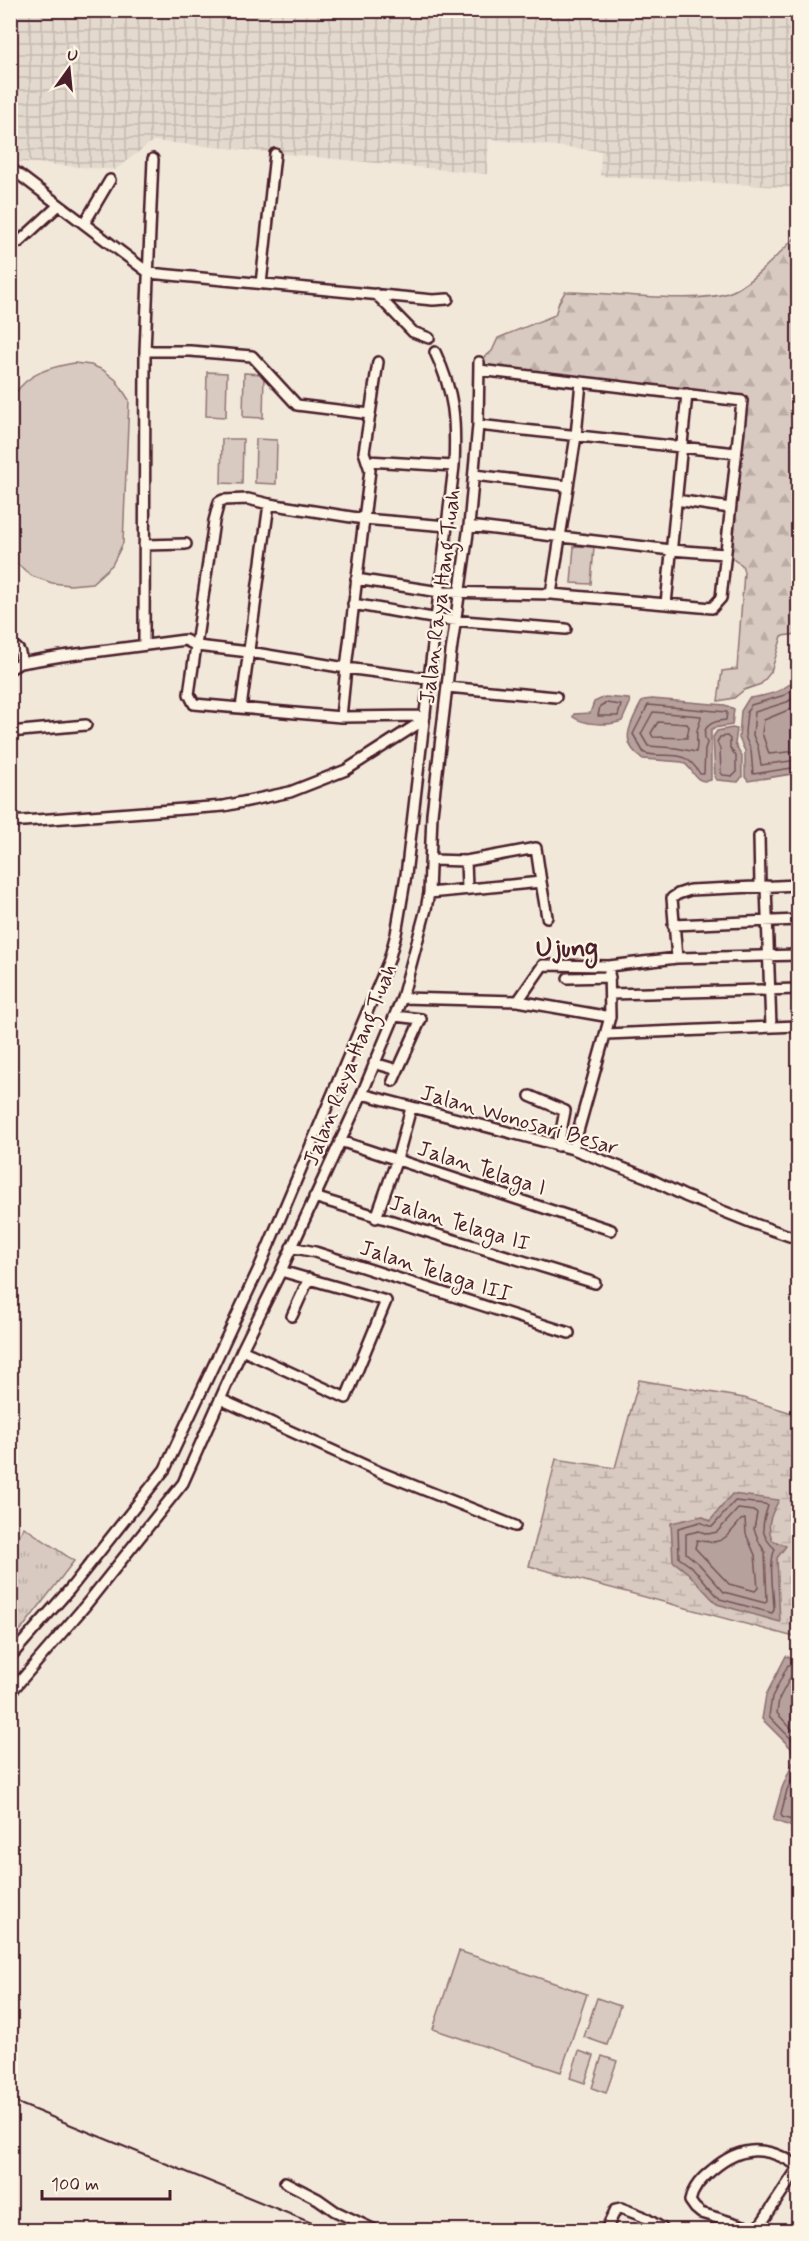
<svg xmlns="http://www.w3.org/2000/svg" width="809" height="2241" font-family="Mynerve,sans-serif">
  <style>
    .industrial { fill: url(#industrial-grid) }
    .grass { fill: url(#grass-tufts); stroke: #917476; stroke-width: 1.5 }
    .forest { fill: url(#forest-firs); stroke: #917476; stroke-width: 1.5 }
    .wetland { fill: url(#wetland-marsh); stroke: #917476; stroke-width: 1.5 }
    .pitch { fill: #d8cac0; stroke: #917476; stroke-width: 1.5 }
    .water { fill: #b6a19c; stroke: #8b6d6f; stroke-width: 1.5 }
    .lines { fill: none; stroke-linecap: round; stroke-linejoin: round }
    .shore { stroke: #755358; stroke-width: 1.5 }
    .minor-casing { stroke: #4a1f2b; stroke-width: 14 }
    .minor { stroke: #fcf5e5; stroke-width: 9 }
    .rail { stroke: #4a1f2b; stroke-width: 2 }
    .labels { text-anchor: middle; stroke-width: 4.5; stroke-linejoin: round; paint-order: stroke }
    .street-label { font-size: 22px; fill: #4a1f2b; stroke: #fcf5e5 }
    .quarter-label { font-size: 26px; font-weight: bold; fill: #4a1f2b; stroke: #fcf5e5 }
  </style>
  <defs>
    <pattern id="industrial-grid" width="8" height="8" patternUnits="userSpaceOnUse" patternTransform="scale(1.5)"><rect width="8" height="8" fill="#e4d9cd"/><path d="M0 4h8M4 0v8" fill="none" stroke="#c5bab0"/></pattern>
    <pattern id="grass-tufts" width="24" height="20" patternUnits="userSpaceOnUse" patternTransform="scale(1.5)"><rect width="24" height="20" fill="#d8cac0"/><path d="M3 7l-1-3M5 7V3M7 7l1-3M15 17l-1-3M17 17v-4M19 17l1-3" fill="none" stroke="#bbada5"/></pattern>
    <pattern id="forest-firs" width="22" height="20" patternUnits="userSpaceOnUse" patternTransform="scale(1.5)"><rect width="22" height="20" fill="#d8cac0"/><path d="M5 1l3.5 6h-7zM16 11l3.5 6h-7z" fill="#bbada5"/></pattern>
    <pattern id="wetland-marsh" width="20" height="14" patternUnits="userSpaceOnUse" patternTransform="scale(1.5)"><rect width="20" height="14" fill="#d8cac0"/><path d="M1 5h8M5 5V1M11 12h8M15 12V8" fill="none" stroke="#bbada5"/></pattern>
  </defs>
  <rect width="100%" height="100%" fill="#f1e8da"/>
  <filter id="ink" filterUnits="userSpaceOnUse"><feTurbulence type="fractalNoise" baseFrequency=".0167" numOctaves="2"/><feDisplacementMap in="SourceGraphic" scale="12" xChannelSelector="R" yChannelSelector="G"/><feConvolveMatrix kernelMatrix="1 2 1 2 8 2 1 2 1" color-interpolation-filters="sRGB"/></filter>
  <g filter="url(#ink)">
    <path class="industrial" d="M 10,11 L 798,11 L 798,188 L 600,176 L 601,151 L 489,139 L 487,174 L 153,141 L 115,170 L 11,161 Z"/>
    <path class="grass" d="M 24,1527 L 74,1561 L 21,1630 L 11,1627 L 11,1549 Z"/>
    <path class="forest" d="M 798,235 L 798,634 L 782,636 L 771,672 L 761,684 L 744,690 L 734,698 L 718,701 L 722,671 L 737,669 L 744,572 L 742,565 L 725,554 L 742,401 L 479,370 L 479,362 L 492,351 L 498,338 L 555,315 L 559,302 L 565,292 C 606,291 704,307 735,290 C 756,279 781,251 798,235 Z"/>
    <path class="wetland" d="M 639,1380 L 744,1398 L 792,1413 L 798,1390 L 798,1638 L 529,1566 L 556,1459 L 615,1468 Z"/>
    <path class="pitch" d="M 74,363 L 91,365 L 103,370 L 116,380 L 129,400 L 123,543 L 112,565 L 92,583 L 70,585 L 52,583 L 32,576 L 15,562 L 11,555 C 10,529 6,410 15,394 C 28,373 51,367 74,363 Z
      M 207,372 L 227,373 L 226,417 L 206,416 Z
      M 244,373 L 264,374 L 263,418 L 243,417 Z
      M 222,439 L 243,439 L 242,484 L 221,483 Z
      M 256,439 L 277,440 L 276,484 L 255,483 Z
      M 574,546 L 594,547 L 591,584 L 571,583 Z
      M 459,1951 L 587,1994 L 561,2072 L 433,2029 Z
      M 597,1998 L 620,2006 L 607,2045 L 584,2037 Z
      M 579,2051 L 594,2056 L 585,2083 L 570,2078 Z
      M 602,2056 L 617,2061 L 606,2093 L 592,2088 Z"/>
    <path class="water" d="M 798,674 L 798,773 L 748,781 L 745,777 L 745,751 L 739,738 L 741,711 L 749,698 C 767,696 789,691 798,674 Z
      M 605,697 L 629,699 L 630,703 L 622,721 C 609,726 584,725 573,717 L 574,714 L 590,713 L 594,702 Z
      M 652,699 L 725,705 L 734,709 L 732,725 L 714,728 L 711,730 L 711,780 C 693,785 695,768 682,762 L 643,759 C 618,742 630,725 641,703 L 644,700 Z
      M 732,728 L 737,729 L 735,744 L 742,756 L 742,777 L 738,782 L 717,780 L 715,778 L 713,737 L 717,731 Z
      M 732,1494 L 779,1500 C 771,1515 766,1523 772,1540 L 786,1546 L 777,1558 L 780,1622 L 717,1604 L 688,1573 L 673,1561 L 671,1523 L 702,1516 L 710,1521 Z
      M 786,1656 L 798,1660 L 798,1829 L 773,1820 L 782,1788 L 794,1760 L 791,1748 L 762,1719 L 766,1695 Z"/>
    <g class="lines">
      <path class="shore" d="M 798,685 L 785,695 L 751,705 L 747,712 L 745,732 L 746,739 L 751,750 L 753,774 L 798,767
        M 798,695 L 787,702 L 755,712 L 753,735 L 758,747 L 761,765 L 798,760
        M 606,703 L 621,705 L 618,716 L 598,716 L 600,706 Z
        M 648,705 L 727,712 L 726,720 C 712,721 699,727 707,743 L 705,749 L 704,774 L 700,774 C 684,746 668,760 644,753 L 633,734 Z
        M 798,706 L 764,720 L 762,733 L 769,754 L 798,751
        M 653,712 L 701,716 C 701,722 698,725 697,731 C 696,738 698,744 696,752 L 676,748 L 648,746 L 641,734 Z
        M 658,722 L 687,724 L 689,727 L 687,738 L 653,737 L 651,733 Z
        M 727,736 L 730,739 L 730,748 L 736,756 L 736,773 L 733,776 L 723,775 L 721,773 L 720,749 L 717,742 L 720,737 Z
        M 735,1501 L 765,1504 L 768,1506 C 761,1526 760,1535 775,1549 C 768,1564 774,1593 774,1610 L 772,1613 L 720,1599 L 693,1568 L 679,1558 L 678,1528 L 700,1522 L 709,1526 L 713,1526 Z
        M 738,1509 L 755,1511 L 757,1513 L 754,1529 L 760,1544 L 765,1552 L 767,1600 L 765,1603 L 724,1592 L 699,1564 L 686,1553 L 686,1534 L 699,1531 L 708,1534 L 717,1532 Z
        M 745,1519 L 746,1534 L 755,1555 L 758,1588 L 755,1591 L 729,1584 L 695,1548 L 697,1540 C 721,1546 727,1538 741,1520 Z
        M 798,1665 L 788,1665 L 772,1697 L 769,1716 L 796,1744 L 798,1753
        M 798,1673 L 792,1674 L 779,1699 L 777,1713 L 798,1736
        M 798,1765 L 787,1790 L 781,1814 L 782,1817 L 798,1822"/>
      <defs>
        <path id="minor" d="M 13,170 L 149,273 L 433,300 L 448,299
          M 84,224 L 110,180
          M 10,241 L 19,242 L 59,205
          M 261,284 L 275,154
          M 376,294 L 413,332 L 429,338
          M 370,414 L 378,362
          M 478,425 L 736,453
          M 367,461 L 454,466
          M 474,475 L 568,486
          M 676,500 L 730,508
          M 469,526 L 671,550 L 725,554
          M 144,545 L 186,544
          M 356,579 L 440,592 L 551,594 L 712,608 L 721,598 L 742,401 L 479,370
          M 551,594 L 576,436 L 581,382
          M 353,604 L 438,619 L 566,629
          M 666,604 L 687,394
          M 10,644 C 20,649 22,653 20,663 L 10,669
          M 144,645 L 145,351
          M 20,663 L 62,656 L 185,640 L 197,646 L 249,652 L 346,668 L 370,470 L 364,452 L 370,414 L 297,405 L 252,356 L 190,351 L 145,351 L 153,159
          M 447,687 L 556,697
          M 241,708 L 269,504
          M 425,716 L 341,717 L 194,704 L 189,694 L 214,521 L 219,502 L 223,500 L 248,499 L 269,504 L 364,519 L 447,526
          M 341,717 L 346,668 L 430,679
          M 10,732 L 86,725
          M 10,822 L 224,806 L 290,792 L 346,770 L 424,720
          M 759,836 L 760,886
          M 432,860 L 466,861 L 536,848 L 541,882
          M 466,861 L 467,888
          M 766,886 L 771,1027
          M 429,893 L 541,882 L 547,917
          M 673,925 L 798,920
          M 677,958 L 672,898 L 678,894 L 690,890 L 798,885
          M 568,978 L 610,977
          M 611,994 L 798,989
          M 402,998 L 518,1001 L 543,965 L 609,966 L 677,958 L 798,955
          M 518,1001 L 610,1017
          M 606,1034 L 798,1026
          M 374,1063 L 398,1070
          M 393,1081 L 421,1019 L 395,1016
          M 362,1094 L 573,1149 L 646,1177 L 685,1196 L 755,1224 L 798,1239
          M 530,1096 L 565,1111 L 558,1146
          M 340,1141 L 611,1230
          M 573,1149 L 610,1017 L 609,966
          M 314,1197 L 595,1283
          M 376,1218 L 397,1159 L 411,1108
          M 291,1247 L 315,1252 L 569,1333
          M 292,1316 L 309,1278
          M 242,1350 L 346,1398 L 386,1301 L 281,1271
          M 220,1399 L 382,1473 L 515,1526
          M 10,1657 L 70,1589 L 165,1469 L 260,1266 L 389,960 L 396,934 L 406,875 L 454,466 C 456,421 455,394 435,352
          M 10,1693 L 85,1606 L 183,1483 L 242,1350 L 281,1271 L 362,1094 L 402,998 L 426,909 L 429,893 L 432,814 L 451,652 L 469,526 L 478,425 L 479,362
          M 285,2182 L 318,2199 L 335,2211 L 375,2230
          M 606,2230 L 616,2209 L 621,2208 L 642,2216 L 662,2228
          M 757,2230 L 701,2213 L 695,2208 L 690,2201 C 693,2187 702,2178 712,2170 C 741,2145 767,2145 798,2166
          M 757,2230 L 798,2168"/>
      </defs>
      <use href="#minor" class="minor-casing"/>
      <use href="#minor" class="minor"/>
      <path class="rail" d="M 10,2100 L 329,2230"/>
    </g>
  </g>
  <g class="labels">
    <g class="street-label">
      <text transform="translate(439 596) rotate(-83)" y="8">Jalan Raya Hang Tuah</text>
      <text transform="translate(349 1064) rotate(-68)" y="8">Jalan Raya Hang Tuah</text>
      <text transform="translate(520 1119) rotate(16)" y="8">Jalan Wonosari Besar</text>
      <text transform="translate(482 1167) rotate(18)" y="8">Jalan Telaga I</text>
      <text transform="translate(460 1222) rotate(17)" y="8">Jalan Telaga II</text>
      <text transform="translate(436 1270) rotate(18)" y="8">Jalan Telaga III</text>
    </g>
    <g class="quarter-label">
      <text x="567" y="956">Ujung</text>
    </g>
  </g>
  <rect width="809" height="2241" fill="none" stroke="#fcf5e5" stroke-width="36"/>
  <rect x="18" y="18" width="773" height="2205" fill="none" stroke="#4a1f2b" stroke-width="2" filter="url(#ink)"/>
  <g transform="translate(69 69) rotate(15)" stroke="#fcf5e5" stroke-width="4.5" paint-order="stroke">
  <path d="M0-4.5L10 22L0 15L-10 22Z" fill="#4a1f2b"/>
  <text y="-9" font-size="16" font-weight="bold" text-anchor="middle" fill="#4a1f2b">U</text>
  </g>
  <path d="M42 2190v9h128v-9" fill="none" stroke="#4a1f2b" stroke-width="3"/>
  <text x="51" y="2190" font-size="18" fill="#4a1f2b" stroke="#fcf5e5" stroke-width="4.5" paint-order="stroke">100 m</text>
</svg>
